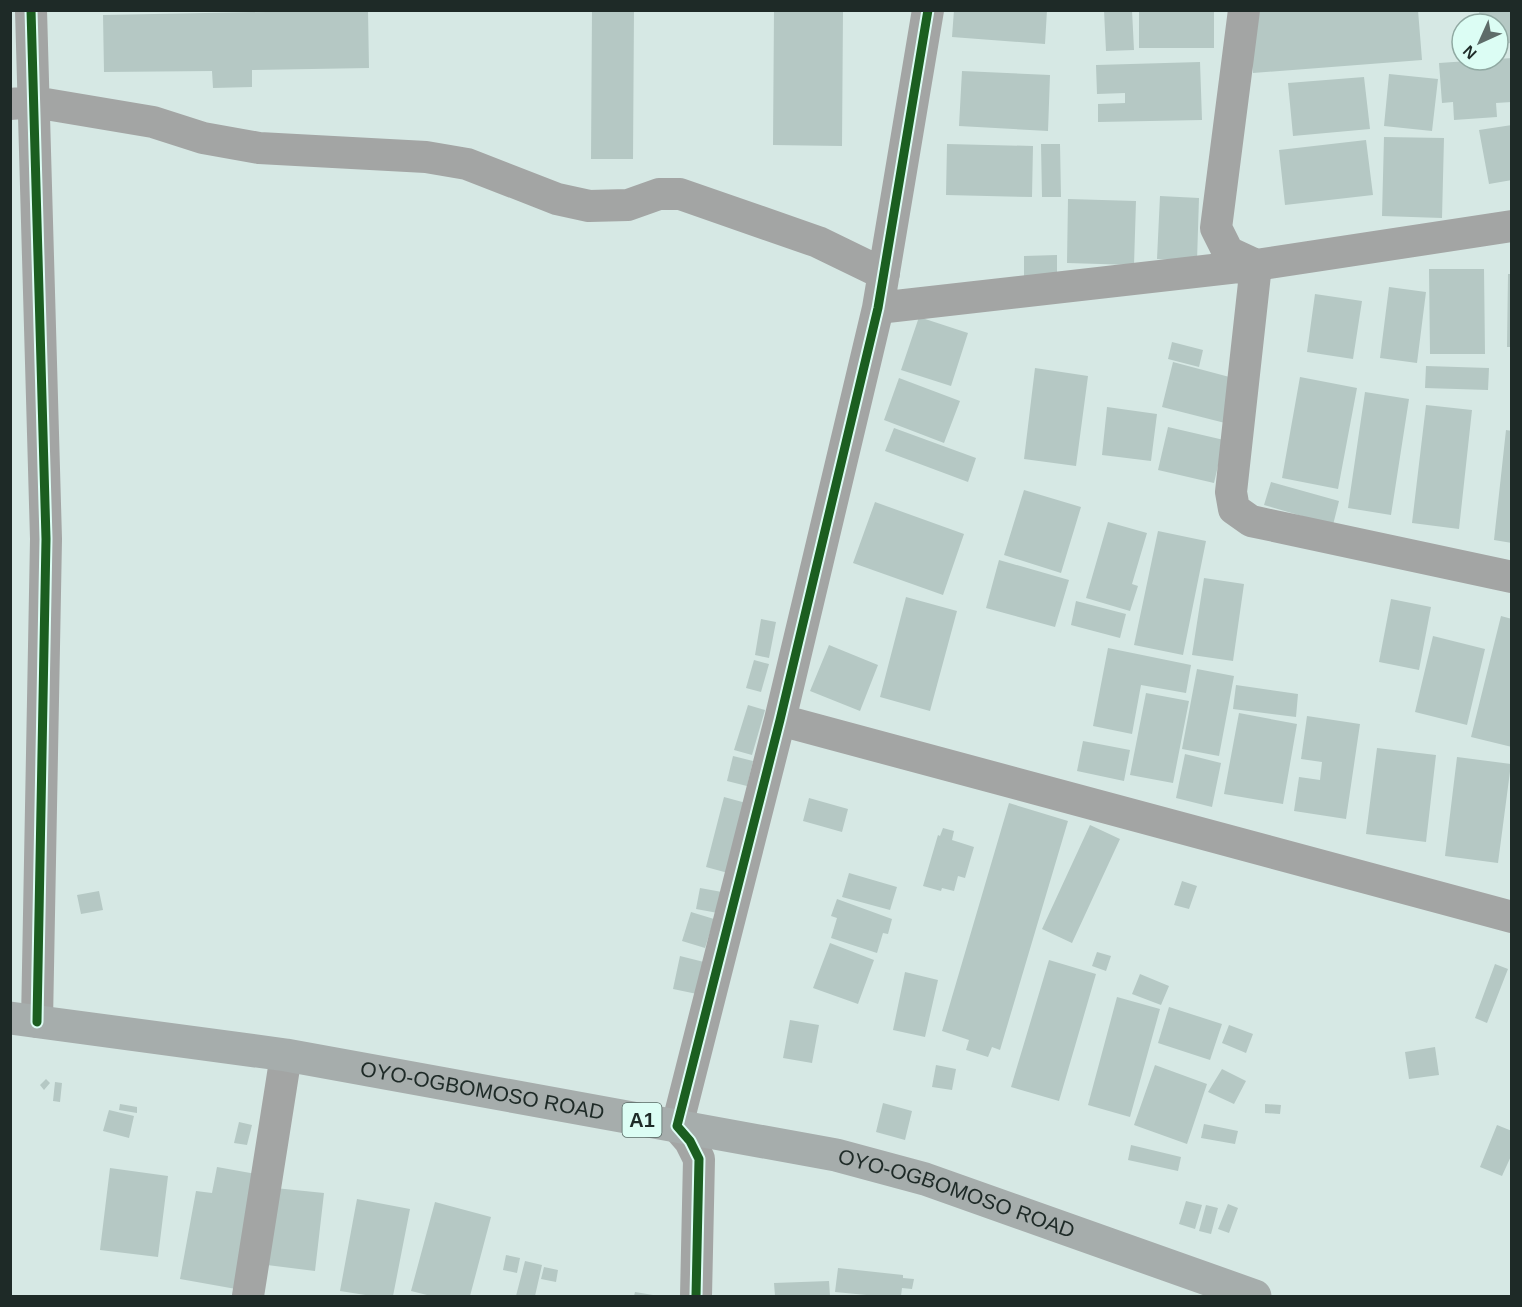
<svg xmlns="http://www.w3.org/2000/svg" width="1522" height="1307" font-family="Helvetica,sans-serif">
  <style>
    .building { fill: #b5c8c4 }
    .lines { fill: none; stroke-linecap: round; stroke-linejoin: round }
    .street { stroke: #a3a5a4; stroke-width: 32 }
    .highway { stroke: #a6adac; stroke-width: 33 }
    .cycleway-casing { stroke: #dcfdf4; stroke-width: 13 }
    .cycleway { stroke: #1b5e20; stroke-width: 9 }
    .labels { text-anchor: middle; stroke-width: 4.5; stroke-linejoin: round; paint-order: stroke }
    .shield { fill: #dcfdf4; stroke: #576964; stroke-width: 1.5 }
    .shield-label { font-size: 20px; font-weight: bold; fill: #1e2a27 }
    .street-label { font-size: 21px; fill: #1e2a27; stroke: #dcfdf4 }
  </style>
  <rect width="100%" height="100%" fill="#d6e8e4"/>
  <path class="building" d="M 368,10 L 369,68 L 252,70 L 252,87 L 213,88 L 212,71 L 104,72 L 103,15 Z
    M 592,10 L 634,10 L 633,159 L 591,159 Z
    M 774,10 L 843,10 L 842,146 L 773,145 Z
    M 954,10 L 1047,10 L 1045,44 L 952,37 Z
    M 1104,10 L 1132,10 L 1134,50 L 1106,51 Z
    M 1139,10 L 1214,10 L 1214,48 L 1139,48 Z
    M 1248,10 L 1418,10 L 1422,60 L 1253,73 Z
    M 1479,10 L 1512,10 L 1512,43 L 1498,44 L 1498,24 L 1480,24 Z
    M 1512,58 L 1512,102 L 1496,103 L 1497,117 L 1454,120 L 1453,102 L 1442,103 L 1439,63 Z
    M 1200,62 L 1202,120 L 1098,122 L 1098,104 L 1125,103 L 1125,93 L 1097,94 L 1096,65 Z
    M 962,71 L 1050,75 L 1048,131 L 959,126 Z
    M 1389,74 L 1438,79 L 1432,131 L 1384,126 Z
    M 1364,77 L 1370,129 L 1293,136 L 1288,83 Z
    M 1512,125 L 1512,180 L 1489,184 L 1479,130 Z
    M 1384,137 L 1444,138 L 1442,218 L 1382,216 Z
    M 1366,140 L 1373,195 L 1285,205 L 1279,150 Z
    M 947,144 L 1033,146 L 1032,197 L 946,195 Z
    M 1041,144 L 1060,144 L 1061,197 L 1042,197 Z
    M 1160,196 L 1199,198 L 1197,261 L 1157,259 Z
    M 1068,199 L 1136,201 L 1134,265 L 1067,263 Z
    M 1057,255 L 1057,279 L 1024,280 L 1024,256 Z
    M 1429,269 L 1484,269 L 1485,354 L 1430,354 Z
    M 1508,274 L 1512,274 L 1512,347 L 1507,347 Z
    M 1389,287 L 1426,292 L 1417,363 L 1380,358 Z
    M 1315,294 L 1362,301 L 1353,359 L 1307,352 Z
    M 919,317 L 968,333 L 951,386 L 901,370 Z
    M 1172,342 L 1203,350 L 1199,367 L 1168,359 Z
    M 1173,362 L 1237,379 L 1225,423 L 1162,407 Z
    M 1426,366 L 1489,368 L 1488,390 L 1425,388 Z
    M 1035,368 L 1088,376 L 1076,466 L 1024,459 Z
    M 1300,377 L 1357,388 L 1338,489 L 1282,478 Z
    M 899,378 L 960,401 L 944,443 L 884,420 Z
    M 1365,392 L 1409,399 L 1391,515 L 1348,508 Z
    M 1426,405 L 1472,410 L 1459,529 L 1412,523 Z
    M 1107,407 L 1157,414 L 1151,461 L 1102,455 Z
    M 1168,427 L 1224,440 L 1214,483 L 1158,470 Z
    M 894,428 L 976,458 L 968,482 L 885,451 Z
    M 1506,430 L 1512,431 L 1512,543 L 1494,540 Z
    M 1271,482 L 1339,501 L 1333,525 L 1264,505 Z
    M 1024,490 L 1081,507 L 1061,573 L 1004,555 Z
    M 875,502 L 964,534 L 943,595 L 853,563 Z
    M 1108,522 L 1147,533 L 1132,584 L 1138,586 L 1130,611 L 1086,598 Z
    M 1158,531 L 1206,541 L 1183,655 L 1134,645 Z
    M 999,560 L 1069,580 L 1055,627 L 986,608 Z
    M 1204,578 L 1244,584 L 1233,661 L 1192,655 Z
    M 906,597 L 957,611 L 930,711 L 880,697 Z
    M 1391,599 L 1431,607 L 1419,670 L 1379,662 Z
    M 1076,601 L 1126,614 L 1120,638 L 1071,625 Z
    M 1501,616 L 1512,619 L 1512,747 L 1471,737 Z
    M 761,619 L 776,622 L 769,658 L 755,655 Z
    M 1433,636 L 1485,649 L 1467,725 L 1415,712 Z
    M 829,645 L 878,665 L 860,711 L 810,691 Z
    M 1108,648 L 1191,665 L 1186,693 L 1141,685 L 1132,734 L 1093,726 Z
    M 754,660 L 769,664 L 761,692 L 746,688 Z
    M 1197,669 L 1234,676 L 1219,756 L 1182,749 Z
    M 1236,685 L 1298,694 L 1296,717 L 1233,709 Z
    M 1146,693 L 1189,701 L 1173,783 L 1130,775 Z
    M 748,705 L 765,710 L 752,755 L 734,750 Z
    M 1239,713 L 1297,724 L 1283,804 L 1224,794 Z
    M 1307,716 L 1360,724 L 1346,819 L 1294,811 L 1299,777 L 1320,780 L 1322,762 L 1301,759 Z
    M 1083,741 L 1130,750 L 1124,781 L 1077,771 Z
    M 1377,748 L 1436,755 L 1426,842 L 1366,834 Z
    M 1185,754 L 1221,763 L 1212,807 L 1176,798 Z
    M 733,756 L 753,761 L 747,786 L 727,781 Z
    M 1457,757 L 1511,764 L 1498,863 L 1445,856 Z
    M 724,797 L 746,803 L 728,873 L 706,867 Z
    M 809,798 L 848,809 L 842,832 L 803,821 Z
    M 1009,803 L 1068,821 L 1000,1050 L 992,1047 L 988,1057 L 966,1050 L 969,1040 L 942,1031 Z
    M 1090,825 L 1120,839 L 1072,943 L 1042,929 Z
    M 943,828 L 954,831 L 952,840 L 974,847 L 965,878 L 958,876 L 954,891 L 942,888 L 941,891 L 923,886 L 938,835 L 940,836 Z
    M 849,873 L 897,887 L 890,910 L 842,897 Z
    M 1182,881 L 1197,886 L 1189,909 L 1174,905 Z
    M 700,888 L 722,892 L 718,913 L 696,909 Z
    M 99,891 L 103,910 L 81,914 L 77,895 Z
    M 837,899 L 892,919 L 888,934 L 883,933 L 877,953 L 831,938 L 837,918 L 831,916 Z
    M 691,912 L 714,919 L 705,948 L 682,941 Z
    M 830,943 L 874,960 L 858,1004 L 813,988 Z
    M 1097,952 L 1111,956 L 1106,971 L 1092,966 Z
    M 680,956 L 704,962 L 697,994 L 673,989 Z
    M 1049,960 L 1096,974 L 1059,1101 L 1011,1087 Z
    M 1495,964 L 1508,969 L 1487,1023 L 1475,1018 Z
    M 905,972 L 938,980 L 925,1037 L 893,1030 Z
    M 1140,974 L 1169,986 L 1161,1005 L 1132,994 Z
    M 1117,997 L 1160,1009 L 1130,1117 L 1088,1105 Z
    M 1169,1007 L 1222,1024 L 1210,1060 L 1158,1043 Z
    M 790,1020 L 819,1025 L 812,1063 L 783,1058 Z
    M 1229,1025 L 1253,1034 L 1246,1053 L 1222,1043 Z
    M 1435,1047 L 1439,1075 L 1409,1079 L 1405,1052 Z
    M 936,1065 L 956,1069 L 952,1090 L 932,1087 Z
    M 1155,1065 L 1207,1084 L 1187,1144 L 1134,1125 Z
    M 1222,1069 L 1246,1081 L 1234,1104 L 1208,1092 Z
    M 46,1079 L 50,1083 L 44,1090 L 40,1085 Z
    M 55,1082 L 62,1083 L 60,1102 L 53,1101 Z
    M 883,1103 L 912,1111 L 905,1140 L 876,1132 Z
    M 120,1104 L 137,1107 L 137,1113 L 119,1110 Z
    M 1265,1104 L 1281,1105 L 1280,1114 L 1265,1113 Z
    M 109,1110 L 134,1116 L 129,1138 L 103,1131 Z
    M 239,1122 L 252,1125 L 247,1145 L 234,1143 Z
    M 1204,1124 L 1238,1131 L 1235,1144 L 1201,1138 Z
    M 1497,1125 L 1512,1131 L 1512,1154 L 1502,1176 L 1480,1167 Z
    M 1131,1145 L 1181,1157 L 1178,1171 L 1128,1160 Z
    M 217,1167 L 256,1174 L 236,1289 L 180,1279 L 196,1191 L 212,1193 Z
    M 110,1168 L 168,1176 L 158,1257 L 100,1250 Z
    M 275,1188 L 324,1193 L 315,1271 L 267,1265 Z
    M 357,1199 L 410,1209 L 393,1296 L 372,1296 L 340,1291 Z
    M 1186,1201 L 1202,1205 L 1195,1229 L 1179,1224 Z
    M 435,1202 L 491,1217 L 470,1296 L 431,1296 L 411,1291 Z
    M 1228,1204 L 1238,1208 L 1229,1233 L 1218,1229 Z
    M 1206,1205 L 1218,1208 L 1211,1234 L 1199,1231 Z
    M 506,1255 L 520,1258 L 517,1273 L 503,1270 Z
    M 525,1261 L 542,1265 L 535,1296 L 516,1296 Z
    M 544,1267 L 558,1270 L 556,1282 L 541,1279 Z
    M 838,1268 L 903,1275 L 903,1278 L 914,1279 L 912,1289 L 902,1288 L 901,1296 L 877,1296 L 835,1292 Z
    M 829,1281 L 830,1296 L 775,1296 L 774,1283 Z
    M 635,1292 L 653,1295 L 653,1296 L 634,1296 Z"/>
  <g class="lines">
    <path class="street" d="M 31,10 L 46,539 L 37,1022
      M 1244,10 L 1216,228 L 1228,252 L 1256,265 L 1231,492 L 1234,509 L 1251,521 L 1512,577
      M 10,104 L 34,102 L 153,122 L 203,138 L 259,148 L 426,157 L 467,164 L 557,199 L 589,206 L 628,205 L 659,194 L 680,194 L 818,242 L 884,274
      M 878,308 L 1256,265 L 1512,226
      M 780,720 L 1512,917
      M 248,1296 L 286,1055
      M 696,1296 L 699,1159 L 690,1141 L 677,1126 L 780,720 L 878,308 L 928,10"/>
    <path class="highway" id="s1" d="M 10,1018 L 286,1055 L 836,1155 L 925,1179 L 1255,1296"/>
    <defs>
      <path id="cycleway" d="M 31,10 L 46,539 L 37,1022
        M 696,1296 L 699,1159 L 690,1141 L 677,1126 L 780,720 L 878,308 L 928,10"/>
    </defs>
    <use href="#cycleway" class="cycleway-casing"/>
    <use href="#cycleway" class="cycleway"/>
  </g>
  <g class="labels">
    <rect class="shield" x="622.5" y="1103" width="39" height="34" rx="4.5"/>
    <g class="shield-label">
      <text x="642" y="1127">A1</text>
    </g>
    <g class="street-label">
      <text dy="7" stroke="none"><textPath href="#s1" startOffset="478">OYO-OGBOMOSO ROAD</textPath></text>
      <text dy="7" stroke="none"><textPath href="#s1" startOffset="964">OYO-OGBOMOSO ROAD</textPath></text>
    </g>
  </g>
  <rect width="1522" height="1307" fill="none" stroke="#1e2a27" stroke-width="24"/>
  <g transform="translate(1480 42) rotate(225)"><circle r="28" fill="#dcfdf4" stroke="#90a9a2" stroke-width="1.5"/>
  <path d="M0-4.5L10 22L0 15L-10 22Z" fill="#5e6c69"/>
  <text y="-9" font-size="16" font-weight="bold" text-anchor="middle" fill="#1e2a27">N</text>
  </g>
</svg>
